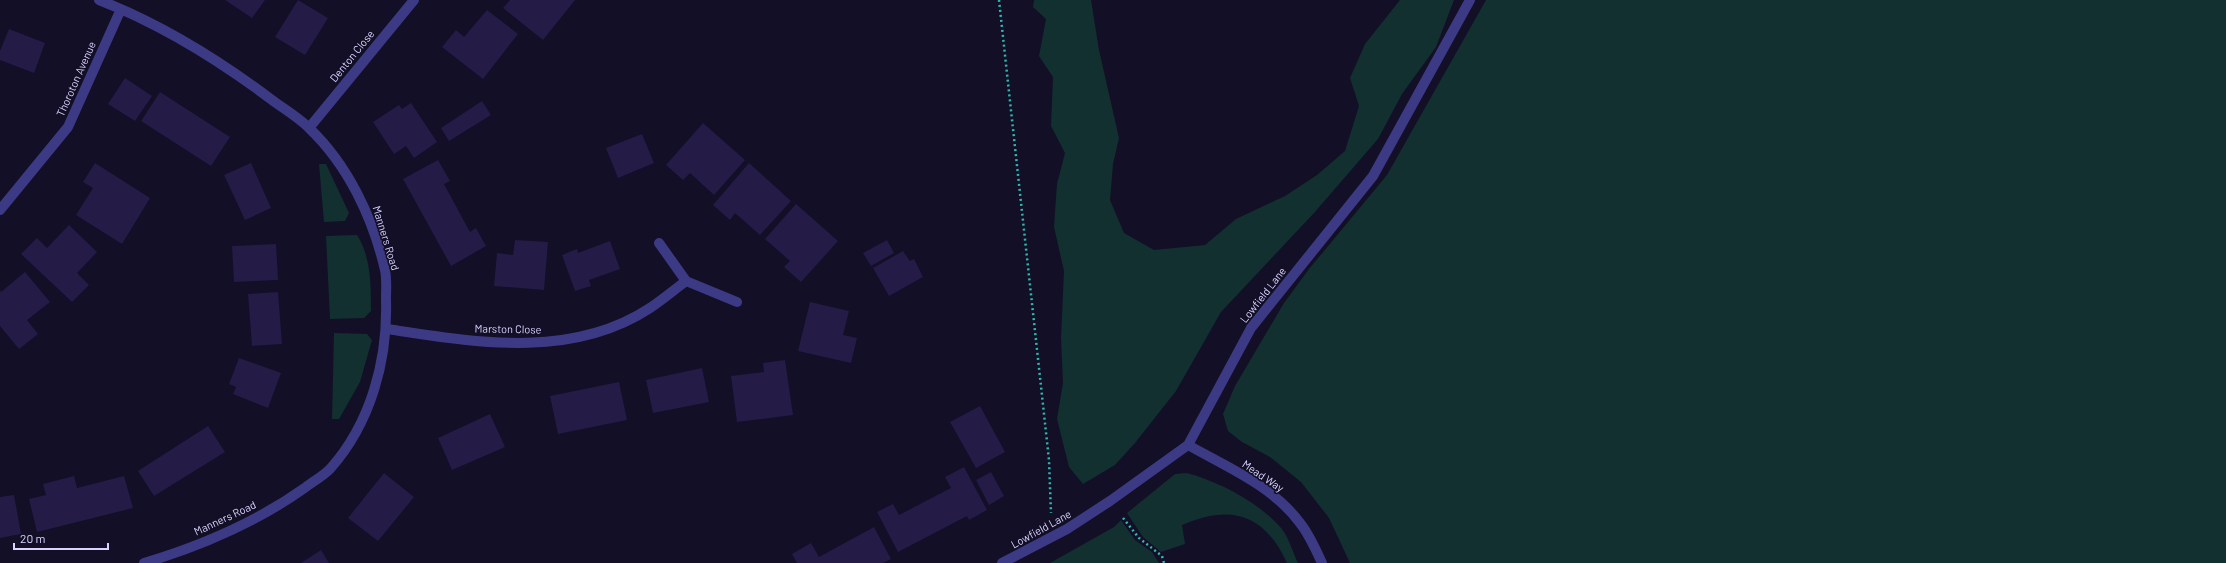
<svg xmlns="http://www.w3.org/2000/svg" width="2226" height="563" font-family="Barlow,sans-serif">
  <style>
    .green { fill: #12302f }
    .building { fill: #241b47 }
    .lines { fill: none; stroke-linecap: round; stroke-linejoin: round }
    .path { stroke: #2fb8b0; stroke-width: 2.5; stroke-dasharray: 2 3; stroke-linecap: butt }
    .minor { stroke: #3d3a85; stroke-width: 10 }
    .labels { text-anchor: middle; stroke-width: 3.5; stroke-linejoin: round; paint-order: stroke }
    .street-label { font-size: 11px; fill: #d9d4ff; stroke: #130f26 }
  </style>
  <rect width="100%" height="100%" fill="#130f26"/>
  <path class="green" d="M 1034,0 L 1091,0 L 1099,50 L 1119,138 L 1113,164 L 1110,200 L 1124,233 L 1154,250 L 1205,245 L 1236,219 L 1285,196 L 1317,175 L 1345,151 L 1359,106 L 1350,78 L 1365,44 L 1400,0 L 1454,0 L 1436,47 L 1402,94 L 1378,139 L 1314,213 L 1221,312 L 1176,391 L 1135,443 L 1115,465 L 1083,484 L 1069,467 L 1057,419 L 1063,383 L 1061,338 L 1064,271 L 1054,227 L 1057,184 L 1065,153 L 1051,126 L 1053,77 L 1039,56 L 1046,19 L 1033,7 Z
    M 1486,0 L 2226,0 L 2226,563 L 1350,563 L 1329,518 L 1301,482 L 1270,457 L 1242,442 L 1228,431 L 1223,414 L 1235,386 L 1284,303 L 1309,269 L 1387,175 Z
    M 319,164 L 326,164 L 349,213 L 345,221 L 324,222 Z
    M 357,235 C 371,256 371,286 371,311 L 364,318 L 330,319 L 326,236 Z
    M 334,333 L 367,334 L 372,340 L 360,382 L 339,419 L 332,419 Z
    M 1187,473 C 1220,482 1260,503 1282,529 C 1289,538 1293,553 1298,563 L 1287,563 C 1264,513 1230,504 1182,525 L 1185,544 L 1161,552 L 1143,537 L 1127,513 L 1175,474 Z
    M 1121,520 L 1135,540 L 1152,552 L 1159,563 L 1050,563 L 1114,527 Z"/>
  <path class="building" d="M 225,0 L 265,0 L 252,18 Z
    M 298,0 L 328,18 L 305,55 L 275,37 Z
    M 510,0 L 575,0 L 543,40 L 503,8 Z
    M 487,10 L 518,34 L 483,79 L 442,47 L 456,30 L 464,37 Z
    M 9,29 L 45,43 L 34,73 L 0,60 L 0,51 Z
    M 125,78 L 152,96 L 135,121 L 108,104 Z
    M 160,92 L 230,137 L 211,166 L 141,121 Z
    M 482,101 L 491,115 L 449,141 L 441,128 Z
    M 411,103 L 437,142 L 414,158 L 406,146 L 394,154 L 373,122 L 399,105 L 402,109 Z
    M 703,123 L 745,160 L 714,195 L 690,173 L 683,180 L 666,165 Z
    M 642,134 L 654,163 L 618,178 L 606,148 Z
    M 438,160 L 450,181 L 444,184 L 470,232 L 476,228 L 486,246 L 451,266 L 403,179 Z
    M 95,163 L 150,198 L 122,244 L 76,215 L 93,188 L 83,182 Z
    M 251,163 L 271,208 L 245,220 L 224,175 Z
    M 749,163 L 791,201 L 760,235 L 735,213 L 730,220 L 713,205 Z
    M 796,204 L 838,241 L 801,282 L 784,267 L 790,261 L 765,239 Z
    M 69,225 L 97,252 L 77,273 L 89,285 L 72,302 L 21,254 L 37,238 L 47,248 Z
    M 515,240 L 548,242 L 544,290 L 494,286 L 497,253 L 513,255 Z
    M 887,240 L 894,253 L 871,266 L 863,253 Z
    M 610,241 L 620,269 L 589,280 L 591,286 L 575,291 L 562,255 L 577,249 L 578,253 Z
    M 276,244 L 278,280 L 234,282 L 232,246 Z
    M 903,251 L 910,261 L 914,259 L 923,277 L 889,296 L 873,268 Z
    M 25,272 L 50,302 L 27,320 L 38,334 L 19,349 L 0,326 L 0,290 L 1,292 Z
    M 278,292 L 282,344 L 252,346 L 248,294 Z
    M 810,302 L 849,311 L 843,335 L 857,338 L 851,363 L 798,351 Z
    M 239,358 L 281,373 L 268,408 L 233,394 L 236,387 L 229,384 Z
    M 785,360 L 793,415 L 737,422 L 731,376 L 764,372 L 763,363 Z
    M 702,368 L 709,402 L 653,413 L 646,380 Z
    M 619,382 L 627,420 L 558,434 L 550,396 Z
    M 980,406 L 1005,452 L 976,468 L 950,422 Z
    M 490,414 L 505,447 L 452,470 L 438,438 Z
    M 208,426 L 225,452 L 154,496 L 138,471 Z
    M 964,467 L 987,510 L 969,520 L 967,516 L 898,552 L 877,512 L 893,504 L 899,515 L 951,488 L 945,477 Z
    M 991,472 L 1004,496 L 989,505 L 976,480 Z
    M 384,473 L 414,497 L 378,541 L 348,518 Z
    M 74,476 L 77,488 L 124,476 L 133,508 L 37,532 L 29,499 L 46,495 L 43,484 Z
    M 14,495 L 21,534 L 0,538 L 0,497 Z
    M 874,527 L 891,559 L 883,563 L 797,563 L 792,554 L 811,543 L 819,557 Z
    M 321,550 L 329,563 L 301,563 Z"/>
  <g class="lines">
    <path class="path" d="M 999,0 L 1049,460 L 1051,513
      M 1123,518 L 1139,538 L 1162,556 L 1164,563"/>
    <path class="minor" d="M 99,0 C 161,24 219,60 272,100 C 284,109 298,117 309,128 C 348,165 373,218 385,270 C 387,279 386,290 386,299 C 388,360 371,423 330,469 C 323,476 314,481 306,487 C 257,522 201,546 144,563
      M 309,128 L 414,0
      M 0,210 L 68,127 L 121,9
      M 659,243 L 686,281 L 737,302
      M 387,329 C 474,342 571,360 650,308 C 662,300 674,290 686,281
      M 1188,445 C 1227,467 1273,486 1300,523 C 1309,534 1316,550 1322,563
      M 1002,563 L 1067,529 L 1110,501 L 1188,445 L 1251,328 L 1373,176 L 1470,0"/>
  </g>
  <g class="labels">
    <g class="street-label">
      <text transform="translate(352 56) rotate(-51)" y="4">Denton Close</text>
      <text transform="translate(76 79) rotate(-66)" y="4">Thoroton Avenue</text>
      <text transform="translate(386 238) rotate(73)" y="4">Manners Road</text>
      <text transform="translate(1263 295) rotate(-52)" y="4">Lowfield Lane</text>
      <text transform="translate(508 329) rotate(1)" y="4">Marston Close</text>
      <text transform="translate(1263 476) rotate(34)" y="4">Mead Way</text>
      <text transform="translate(225 518) rotate(-25)" y="4">Manners Road</text>
      <text transform="translate(1041 529) rotate(-29)" y="4">Lowfield Lane</text>
    </g>
  </g>
  <path d="M14 543v6h94v-6" fill="none" stroke="#d9d4ff" stroke-width="2"/>
  <text x="20" y="543" font-size="12" fill="#d9d4ff" stroke="#130f26" stroke-width="3" paint-order="stroke">20 m</text>
</svg>
